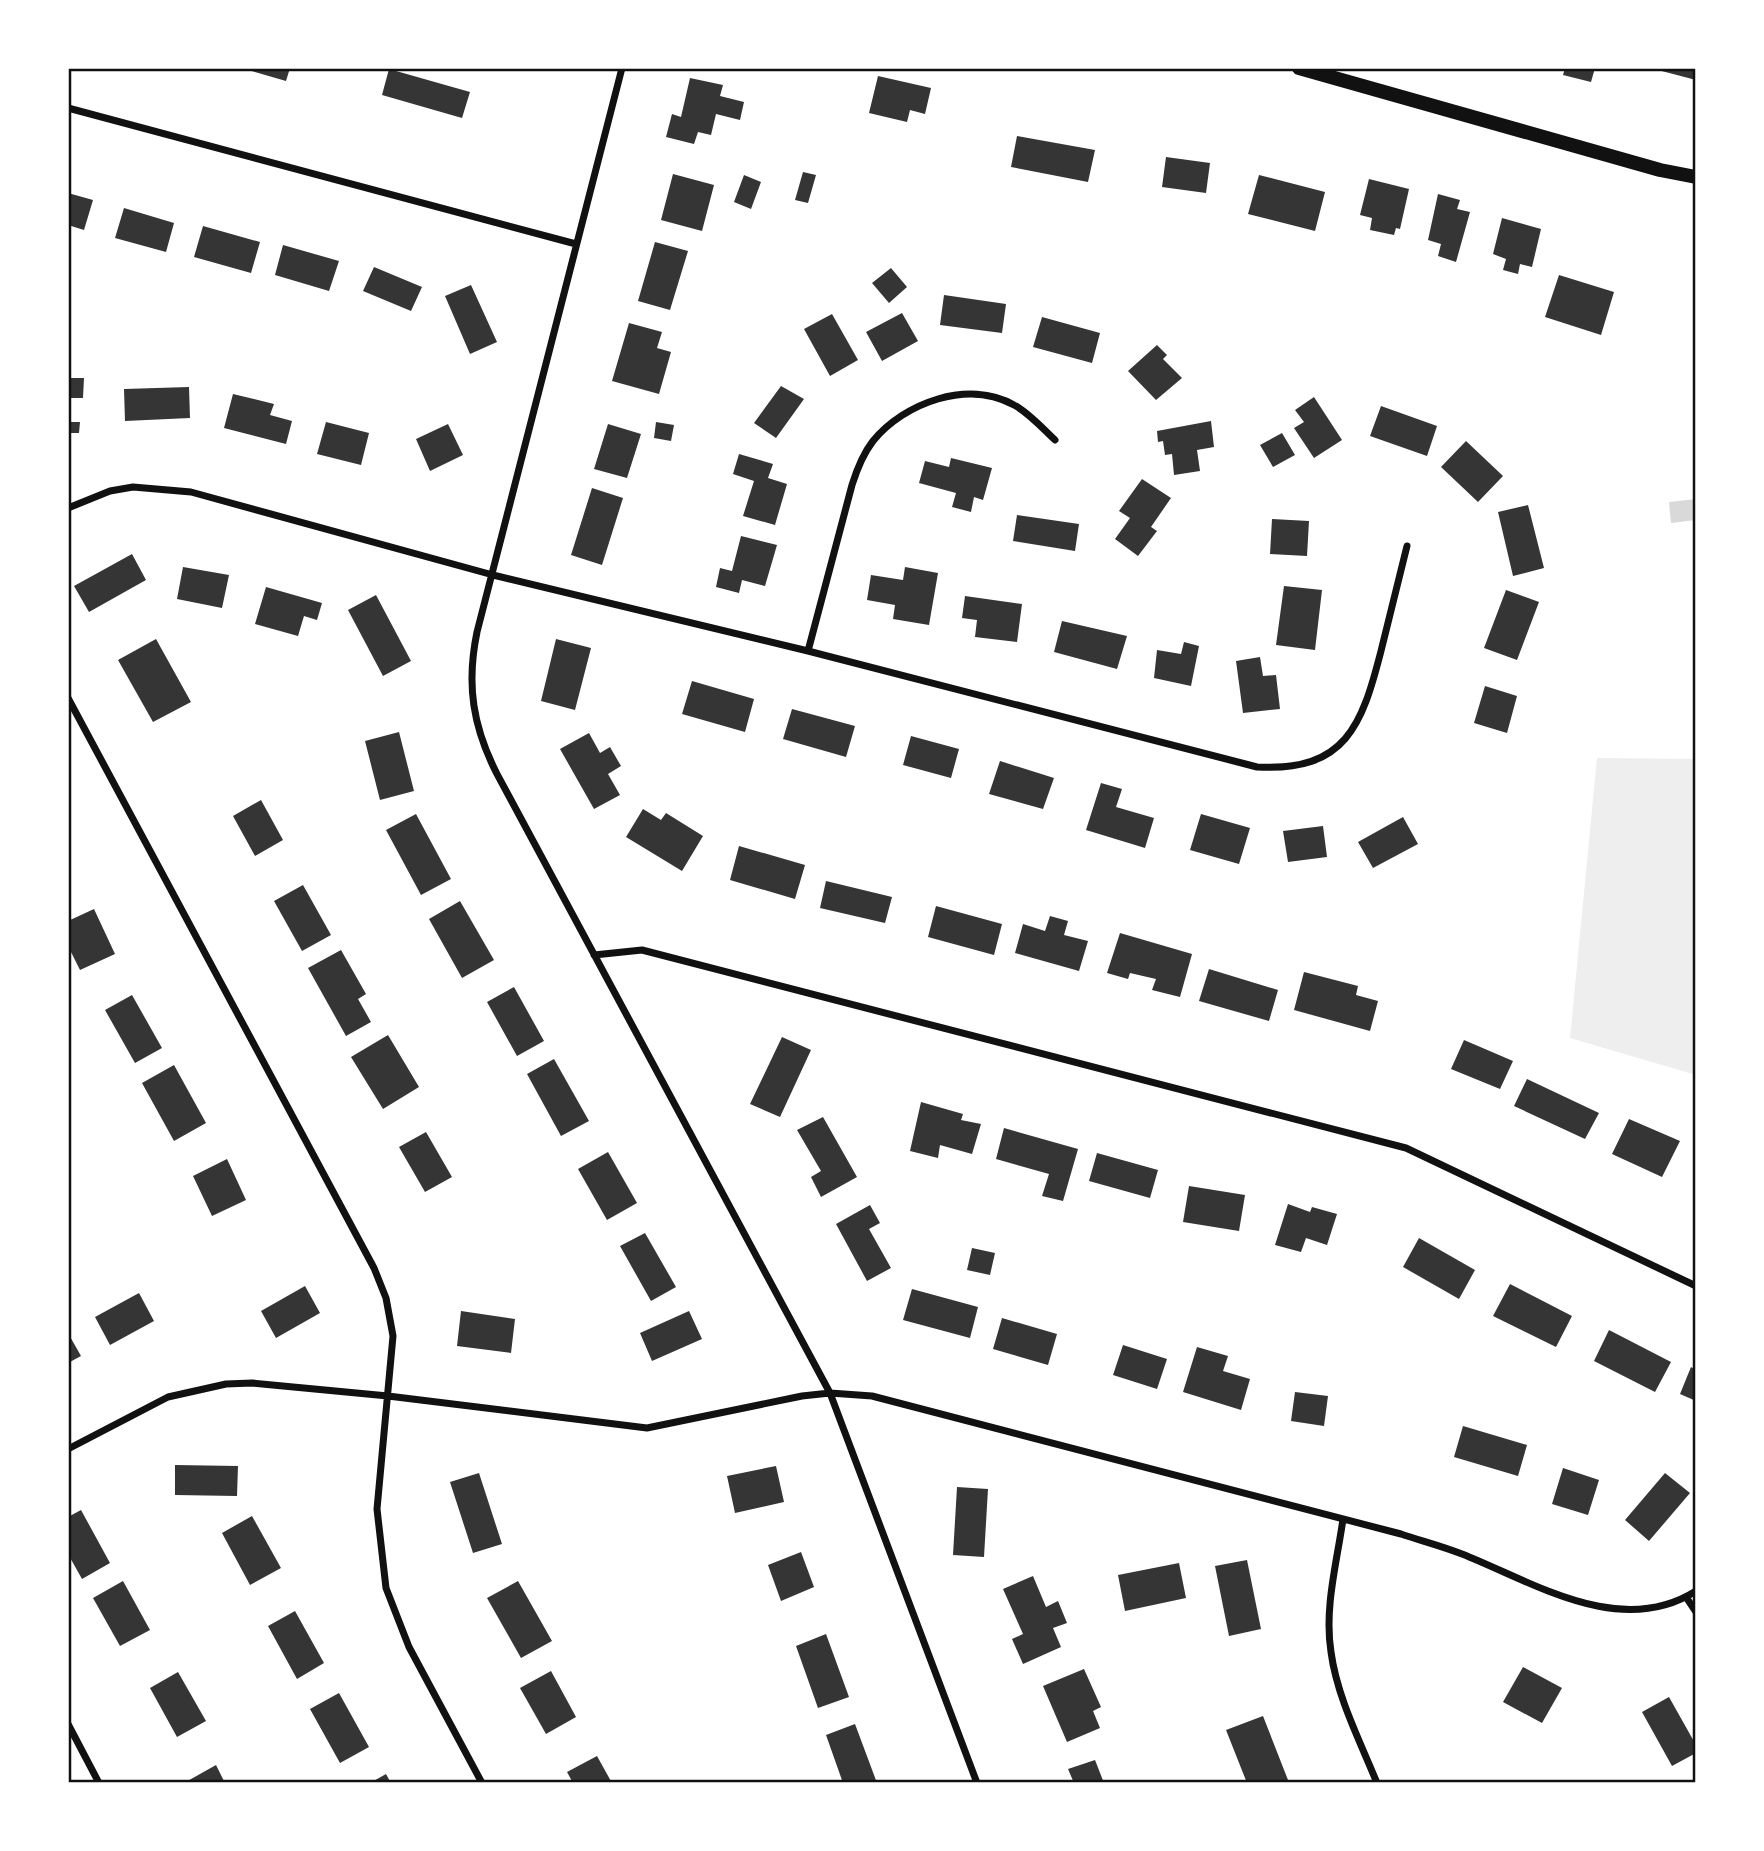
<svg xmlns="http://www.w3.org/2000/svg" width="1764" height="1851" font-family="Jost,sans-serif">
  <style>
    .green { fill: #eee }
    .water { fill: #d9d9d9 }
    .building { fill: #353535 }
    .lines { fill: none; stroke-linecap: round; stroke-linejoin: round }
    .minor { stroke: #111; stroke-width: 7 }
    .secondary { stroke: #111; stroke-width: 14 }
    .neatline { fill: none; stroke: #111; stroke-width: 2.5 }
  </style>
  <rect width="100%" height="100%" fill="#fff"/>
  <path class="green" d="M 1597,758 L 1696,759 L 1696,1075 L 1570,1038 Z"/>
  <path class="water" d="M 1696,499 L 1696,520 L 1671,523 L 1669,502 Z"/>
  <path class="building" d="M 241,68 L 290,68 L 286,81 Z
    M 1565,68 L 1595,68 L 1591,82 L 1563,75 Z
    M 1655,68 L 1696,68 L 1696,80 L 1654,69 Z
    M 389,69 L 470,92 L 462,118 L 382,95 Z
    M 878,76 L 931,88 L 925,114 L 910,110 L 907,122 L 869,113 Z
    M 690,78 L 723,85 L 720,96 L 744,102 L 740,120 L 716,114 L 711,135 L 698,132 L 694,144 L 666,137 L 672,114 L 681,117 Z
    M 1017,136 L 1095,150 L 1088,182 L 1011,167 Z
    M 1166,157 L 1210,163 L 1206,193 L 1162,187 Z
    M 803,172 L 816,175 L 808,203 L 795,200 Z
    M 673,174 L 714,185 L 702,231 L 661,220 Z
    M 744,175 L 761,182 L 751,209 L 734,202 Z
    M 1259,175 L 1325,192 L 1315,231 L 1248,214 Z
    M 1369,179 L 1409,189 L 1400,229 L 1396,228 L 1394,235 L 1370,230 L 1372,218 L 1360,215 Z
    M 68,193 L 93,200 L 84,230 L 68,225 Z
    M 1438,194 L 1460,200 L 1457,209 L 1470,212 L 1456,262 L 1438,256 L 1441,244 L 1428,240 Z
    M 124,208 L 174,223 L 166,252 L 115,238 Z
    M 1502,218 L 1541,229 L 1532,267 L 1520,264 L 1518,274 L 1503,270 L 1506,259 L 1493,254 Z
    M 203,226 L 260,242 L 251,273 L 194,257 Z
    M 655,242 L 688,251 L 670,310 L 638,301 Z
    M 283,245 L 339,261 L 329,291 L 275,275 Z
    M 374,267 L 422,287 L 411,311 L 363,291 Z
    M 891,268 L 907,287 L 889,303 L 872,283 Z
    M 1559,275 L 1614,292 L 1601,335 L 1545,317 Z
    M 471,285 L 497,342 L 470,354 L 445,296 Z
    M 944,295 L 1006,304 L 1002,333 L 940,325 Z
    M 902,313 L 918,341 L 882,361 L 866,332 Z
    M 832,314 L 858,360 L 830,376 L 804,329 Z
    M 1042,317 L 1100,333 L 1092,363 L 1033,347 Z
    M 629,323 L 662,332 L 657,348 L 671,352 L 659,394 L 612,381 Z
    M 1157,345 L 1167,355 L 1163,359 L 1182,378 L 1156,400 L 1128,371 Z
    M 68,378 L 84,378 L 83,398 L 68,398 Z
    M 781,386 L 804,399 L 776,438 L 754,423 Z
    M 189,387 L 190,418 L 125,421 L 124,389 Z
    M 233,394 L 274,404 L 270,415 L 292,421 L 286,444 L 224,428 Z
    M 1314,397 L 1342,440 L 1314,458 L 1294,428 L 1304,422 L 1295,410 Z
    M 1381,406 L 1437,426 L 1427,456 L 1370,436 Z
    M 1211,421 L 1214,447 L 1197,450 L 1200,471 L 1174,475 L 1172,454 L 1165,455 L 1163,441 L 1158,442 L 1157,431 Z
    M 68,422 L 80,422 L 79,433 L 68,433 Z
    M 326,422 L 369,433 L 361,465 L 317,454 Z
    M 656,422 L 674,425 L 671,441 L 654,438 Z
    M 448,424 L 463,455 L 430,471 L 416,439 Z
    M 608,424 L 641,434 L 627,478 L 594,469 Z
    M 1282,433 L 1295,455 L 1273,467 L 1260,445 Z
    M 1466,441 L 1503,476 L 1478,502 L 1441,467 Z
    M 739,454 L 773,464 L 768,478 L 787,484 L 775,525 L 743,516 L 754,481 L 733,474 Z
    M 951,458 L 992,468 L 983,500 L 974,497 L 971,512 L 952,507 L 956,493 L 919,483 L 925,461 L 949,467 Z
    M 1142,479 L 1171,498 L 1151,527 L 1157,531 L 1138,556 L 1115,539 L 1130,518 L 1119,511 Z
    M 592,488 L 623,498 L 602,565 L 571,555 Z
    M 1528,505 L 1544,568 L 1513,576 L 1498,512 Z
    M 1017,515 L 1079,524 L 1075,551 L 1013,541 Z
    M 1272,519 L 1309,521 L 1307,556 L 1270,554 Z
    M 741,536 L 777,545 L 765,586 L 742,580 L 739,593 L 716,587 L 720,568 L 732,571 Z
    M 132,554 L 146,580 L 89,612 L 74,586 Z
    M 183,567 L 229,575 L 222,608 L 177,599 Z
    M 905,567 L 938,573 L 929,625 L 893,619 L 895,605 L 867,600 L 871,575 L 903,580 Z
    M 1284,586 L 1322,590 L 1315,650 L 1276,645 Z
    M 266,587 L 322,603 L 317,620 L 304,616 L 298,636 L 255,624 Z
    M 1506,590 L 1539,602 L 1517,660 L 1484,648 Z
    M 376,595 L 411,661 L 383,676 L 348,610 Z
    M 965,596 L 1022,604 L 1017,642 L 975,637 L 977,620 L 962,618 Z
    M 1062,621 L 1127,636 L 1117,669 L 1054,652 Z
    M 156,639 L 191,702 L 153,722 L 118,660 Z
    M 556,639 L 591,648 L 575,710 L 541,701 Z
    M 1184,642 L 1199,646 L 1191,686 L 1154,678 L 1157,650 L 1181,654 Z
    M 1260,657 L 1263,676 L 1276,675 L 1280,709 L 1243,713 L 1236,661 Z
    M 692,681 L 754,699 L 745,732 L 682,714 Z
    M 1485,686 L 1517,696 L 1507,733 L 1474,723 Z
    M 792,709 L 855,726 L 846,757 L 783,739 Z
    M 399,732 L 414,791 L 380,800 L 365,741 Z
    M 589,733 L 600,753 L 610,747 L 621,766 L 608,774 L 620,795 L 594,809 L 560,749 Z
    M 911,736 L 959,749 L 951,778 L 903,765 Z
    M 1000,761 L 1054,778 L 1043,809 L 989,794 Z
    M 1101,783 L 1122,789 L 1116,807 L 1154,818 L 1145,848 L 1086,830 Z
    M 261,800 L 283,840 L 255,856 L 233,816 Z
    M 643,809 L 661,820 L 666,813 L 703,836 L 682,871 L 626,837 Z
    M 416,814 L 451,879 L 421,895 L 386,830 Z
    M 1201,814 L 1250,828 L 1239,864 L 1190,850 Z
    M 1403,817 L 1418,844 L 1373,868 L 1358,842 Z
    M 1323,826 L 1327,857 L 1288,862 L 1283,831 Z
    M 739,846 L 805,865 L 795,899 L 730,880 Z
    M 826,881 L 892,897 L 885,923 L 820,908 Z
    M 303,885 L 331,935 L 302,951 L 274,901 Z
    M 460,901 L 494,960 L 462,978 L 429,919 Z
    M 936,906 L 1002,924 L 994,955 L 928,937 Z
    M 94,909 L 115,954 L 80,970 L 68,946 L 68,921 Z
    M 1050,916 L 1068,921 L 1064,935 L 1088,941 L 1079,971 L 1015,953 L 1023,924 L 1045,931 Z
    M 1120,933 L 1192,954 L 1180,997 L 1152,990 L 1156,979 L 1130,973 L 1128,979 L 1107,973 Z
    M 341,950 L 366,994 L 358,999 L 371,1022 L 346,1036 L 308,968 Z
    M 1209,969 L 1278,990 L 1269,1021 L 1199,1001 Z
    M 1304,972 L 1358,986 L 1356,995 L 1378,1001 L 1370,1031 L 1294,1010 Z
    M 514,987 L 544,1041 L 517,1056 L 487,1002 Z
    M 132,995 L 162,1048 L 135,1063 L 105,1010 Z
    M 388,1035 L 419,1087 L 383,1109 L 351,1057 Z
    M 782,1037 L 811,1050 L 780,1117 L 750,1104 Z
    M 1464,1040 L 1513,1061 L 1500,1089 L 1451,1069 Z
    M 554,1059 L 589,1121 L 561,1136 L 527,1074 Z
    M 174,1065 L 206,1123 L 174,1141 L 142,1083 Z
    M 1527,1079 L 1599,1113 L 1585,1139 L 1514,1106 Z
    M 921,1102 L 963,1114 L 961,1120 L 981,1124 L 972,1154 L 940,1145 L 938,1158 L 910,1151 Z
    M 823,1117 L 857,1177 L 821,1197 L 811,1177 L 821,1171 L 797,1130 Z
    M 1629,1119 L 1680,1141 L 1662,1177 L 1612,1154 Z
    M 1004,1128 L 1078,1149 L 1063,1201 L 1042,1196 L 1049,1174 L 996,1159 Z
    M 426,1132 L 452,1177 L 425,1192 L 399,1147 Z
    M 608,1152 L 637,1203 L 607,1220 L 578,1169 Z
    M 1097,1153 L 1158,1170 L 1150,1198 L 1089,1181 Z
    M 227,1159 L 246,1200 L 212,1216 L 193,1176 Z
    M 1189,1186 L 1245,1195 L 1239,1231 L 1183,1222 Z
    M 1288,1204 L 1310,1212 L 1312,1207 L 1337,1214 L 1327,1245 L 1306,1238 L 1301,1252 L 1275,1245 Z
    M 870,1205 L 880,1223 L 869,1229 L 891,1268 L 867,1281 L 836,1224 Z
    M 645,1233 L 676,1287 L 651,1301 L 620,1246 Z
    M 1419,1238 L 1475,1270 L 1459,1299 L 1403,1267 Z
    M 972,1248 L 995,1253 L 990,1275 L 967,1270 Z
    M 1510,1284 L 1572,1316 L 1556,1347 L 1493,1316 Z
    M 305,1286 L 320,1313 L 276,1338 L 261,1311 Z
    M 912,1289 L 978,1307 L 970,1338 L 903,1320 Z
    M 139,1293 L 154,1321 L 110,1345 L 95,1317 Z
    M 461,1311 L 515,1319 L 511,1353 L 457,1346 Z
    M 689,1311 L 702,1339 L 652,1361 L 640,1333 Z
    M 1002,1318 L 1057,1334 L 1048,1365 L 993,1349 Z
    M 1609,1330 L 1671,1362 L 1655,1392 L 1594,1361 Z
    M 68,1333 L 81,1356 L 68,1363 Z
    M 1123,1345 L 1167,1359 L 1157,1389 L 1113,1375 Z
    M 1197,1347 L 1228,1356 L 1223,1371 L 1250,1379 L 1241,1410 L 1183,1392 Z
    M 1691,1367 L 1696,1370 L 1696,1401 L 1680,1394 Z
    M 1295,1392 L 1328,1396 L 1324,1426 L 1291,1421 Z
    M 1463,1426 L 1527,1445 L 1518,1476 L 1454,1457 Z
    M 175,1465 L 238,1466 L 237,1496 L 175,1495 Z
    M 776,1466 L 784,1502 L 735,1513 L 727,1476 Z
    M 1563,1468 L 1599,1480 L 1588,1515 L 1552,1504 Z
    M 479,1473 L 502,1544 L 473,1553 L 450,1482 Z
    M 1665,1473 L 1690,1493 L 1649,1541 L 1625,1520 Z
    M 957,1487 L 988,1489 L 984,1557 L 953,1555 Z
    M 81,1510 L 110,1563 L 82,1579 L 68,1554 L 68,1517 Z
    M 252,1516 L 281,1568 L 250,1585 L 222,1533 Z
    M 801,1552 L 814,1587 L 781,1601 L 768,1565 Z
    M 1247,1560 L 1261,1629 L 1229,1636 L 1215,1566 Z
    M 1179,1563 L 1186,1598 L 1125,1611 L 1118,1575 Z
    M 1033,1576 L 1046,1607 L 1058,1601 L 1067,1623 L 1053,1628 L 1061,1647 L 1023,1664 L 1012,1639 L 1023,1634 L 1003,1589 Z
    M 123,1581 L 150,1630 L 120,1646 L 93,1598 Z
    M 518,1581 L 552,1641 L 521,1658 L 487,1598 Z
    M 295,1611 L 324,1663 L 297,1679 L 268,1626 Z
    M 826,1634 L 849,1697 L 818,1708 L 796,1646 Z
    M 1523,1667 L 1562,1688 L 1542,1723 L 1503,1702 Z
    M 1084,1669 L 1101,1707 L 1093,1711 L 1100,1728 L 1067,1742 L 1043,1686 Z
    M 551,1671 L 576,1717 L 546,1734 L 520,1688 Z
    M 178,1672 L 206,1721 L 177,1737 L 150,1688 Z
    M 339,1693 L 369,1747 L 340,1763 L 310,1709 Z
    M 1669,1697 L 1696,1745 L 1696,1753 L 1672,1766 L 1642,1712 Z
    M 1263,1716 L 1288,1780 L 1282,1783 L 1247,1783 L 1226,1730 Z
    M 855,1724 L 877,1783 L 843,1783 L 826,1735 Z
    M 597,1756 L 612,1783 L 573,1783 L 567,1772 Z
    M 1095,1760 L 1104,1783 L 1074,1783 L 1068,1769 Z
    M 216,1765 L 225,1783 L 184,1783 Z
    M 386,1774 L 391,1783 L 370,1783 Z"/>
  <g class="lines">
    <path class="minor" d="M 622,68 L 477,632 C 466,685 473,727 497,774 L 830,1393 L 977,1783
      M 68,108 L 576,244
      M 68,508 L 110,491 L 133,487 L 191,492 L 493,575 L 808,651 L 1257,767 C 1346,772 1362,725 1381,651 C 1390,616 1398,581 1407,546
      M 808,651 L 852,485 C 857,469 863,454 873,441 C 904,403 968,379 1014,405 C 1029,413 1042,428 1055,440
      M 68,698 L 374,1268 L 386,1298 L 393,1336 L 377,1509 L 386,1588 L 409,1647 L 482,1783
      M 594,955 L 642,950 L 1406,1148 L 1696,1286
      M 68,1449 L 168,1397 L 226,1384 L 252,1383 L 388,1396 L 647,1428 L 802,1396 L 830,1393 L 872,1396 L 1401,1534 C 1422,1541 1442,1546 1462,1554 C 1533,1582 1620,1639 1696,1591
      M 1343,1519 C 1337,1562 1324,1608 1331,1652 C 1337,1697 1360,1741 1377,1783
      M 1686,1597 L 1696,1612
      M 68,1724 L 99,1783"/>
    <path class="secondary" d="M 1299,68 L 1660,170 L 1696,177"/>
  </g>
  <rect width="1764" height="1851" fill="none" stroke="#ffffff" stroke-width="140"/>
  <rect x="70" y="70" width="1624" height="1711" class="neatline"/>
</svg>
